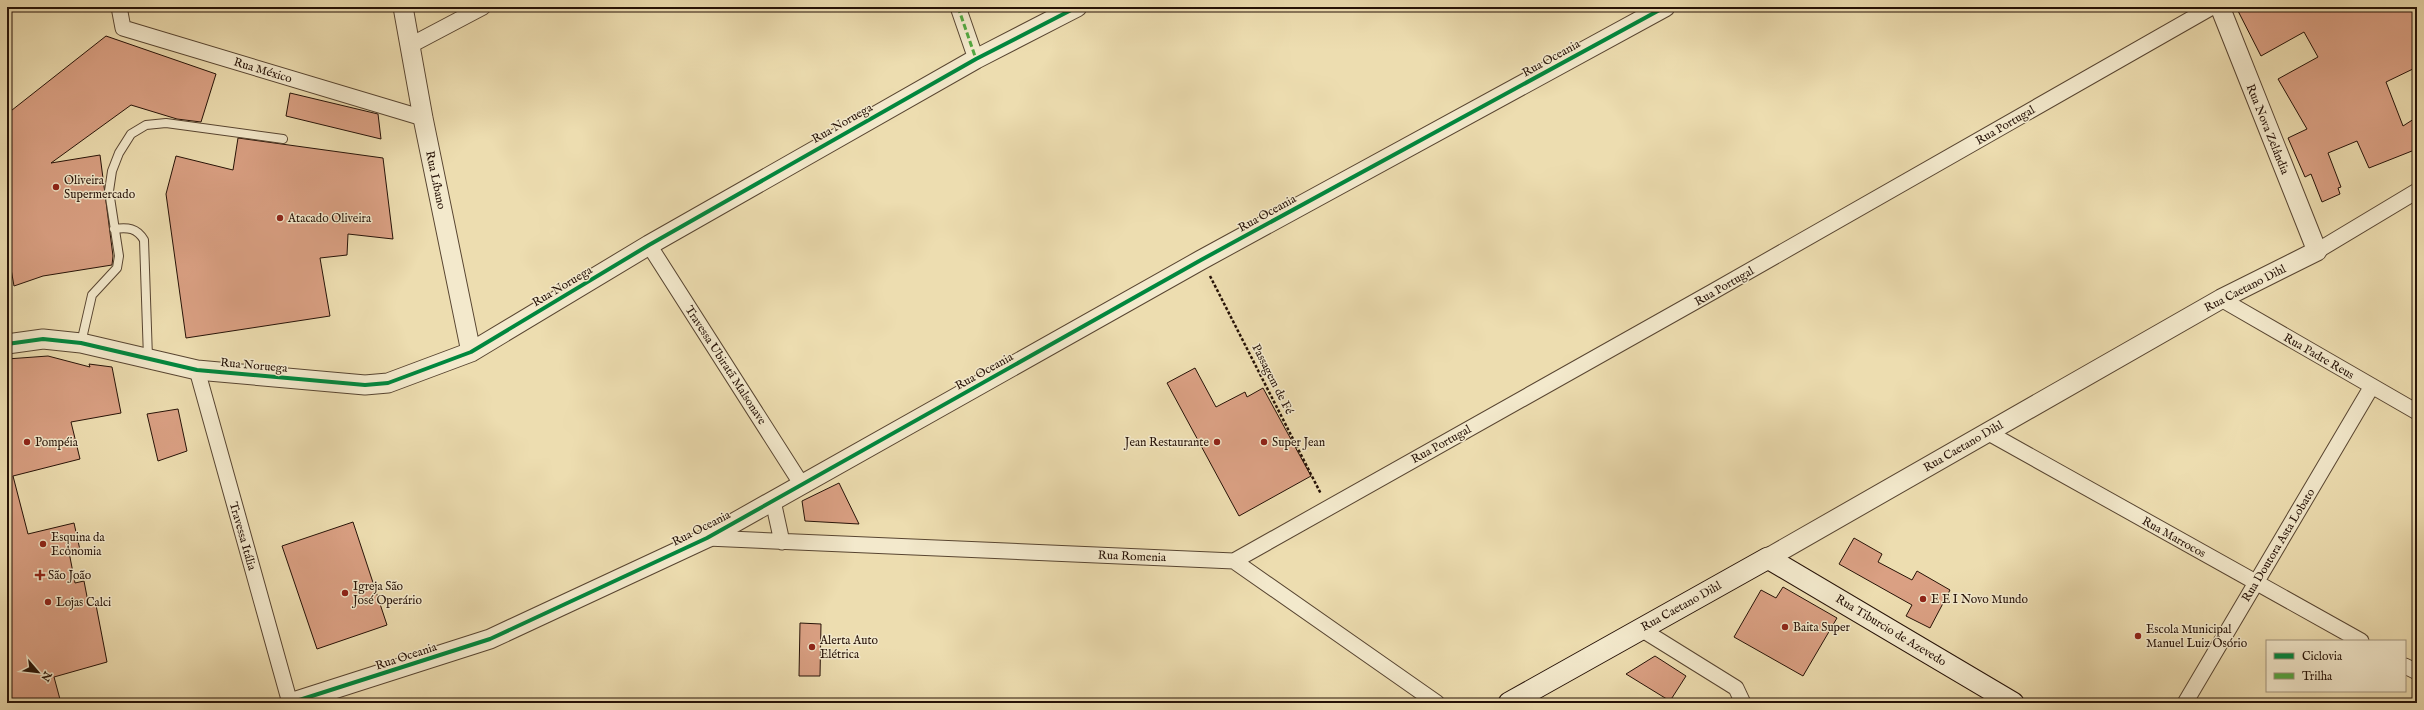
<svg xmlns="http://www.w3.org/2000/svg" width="2424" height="710" font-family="'IM FELL English',serif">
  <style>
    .building { fill: #daa083; stroke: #261207 }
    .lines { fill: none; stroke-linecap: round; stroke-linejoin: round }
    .service-casing { stroke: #584531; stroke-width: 10 }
    .minor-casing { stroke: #584531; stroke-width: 17 }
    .tertiary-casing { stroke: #584531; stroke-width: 21 }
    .secondary-casing { stroke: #261207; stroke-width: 23 }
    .path { stroke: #261207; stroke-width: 2.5; stroke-dasharray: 3 2; stroke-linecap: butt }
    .service { stroke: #f3e9cc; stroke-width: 8 }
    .minor { stroke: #f3e9cc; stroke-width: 15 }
    .tertiary { stroke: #f3e9cc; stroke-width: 19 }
    .secondary { stroke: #f3e9cc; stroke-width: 21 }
    .quiet { stroke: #53a841; stroke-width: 3; stroke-dasharray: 6 3; stroke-linecap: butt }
    .cycleway-casing { stroke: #f3e9cc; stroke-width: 6 }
    .cycleway { stroke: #00873e; stroke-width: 4 }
    .poi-dot { fill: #8f2418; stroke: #f3e9cc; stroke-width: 1.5 }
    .labels { text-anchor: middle; stroke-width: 3; stroke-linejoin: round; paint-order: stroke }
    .street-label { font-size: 12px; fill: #261207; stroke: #f3e9cc }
    .poi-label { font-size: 12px; fill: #261207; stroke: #f3e9cc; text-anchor: start }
  </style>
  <rect width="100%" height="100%" fill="#edddb0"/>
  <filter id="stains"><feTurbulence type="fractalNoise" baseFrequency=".005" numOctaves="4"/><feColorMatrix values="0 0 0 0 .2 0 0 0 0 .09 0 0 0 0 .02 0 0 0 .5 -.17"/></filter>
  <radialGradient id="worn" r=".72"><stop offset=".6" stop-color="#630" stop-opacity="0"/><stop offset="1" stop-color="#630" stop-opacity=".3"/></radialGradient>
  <path class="building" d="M 2236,7 L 2417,7 L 2417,67 L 2386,82 L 2403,126 L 2417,117 L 2417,149 L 2369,168 L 2357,141 L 2328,153 L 2341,187 L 2338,188 L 2340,194 L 2322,202 L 2311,174 L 2305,177 L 2288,138 L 2307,129 L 2278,79 L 2318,57 L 2304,32 L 2261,56 Z
    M 106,36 L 216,74 L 201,122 L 177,119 L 131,105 L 51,163 L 100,155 L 113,256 L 112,265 L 43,276 L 14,286 L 7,246 L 7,114 Z
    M 290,93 L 378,114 L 381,139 L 286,116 Z
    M 238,138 L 383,158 L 393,239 L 348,234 L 347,255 L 320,258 L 330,316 L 186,338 L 166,194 L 176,156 L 233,170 Z
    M 48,356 L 90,367 L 89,364 L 112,367 L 121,413 L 71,422 L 80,459 L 13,476 L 28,534 L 74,523 L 80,550 L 69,552 L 75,583 L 84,581 L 89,607 L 96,605 L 107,662 L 54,677 L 61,703 L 7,703 L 7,418 L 10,417 L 7,399 L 7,359 Z
    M 1195,368 L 1216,407 L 1245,392 L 1247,397 L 1263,388 L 1311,476 L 1239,516 L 1167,383 Z
    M 178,409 L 187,451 L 158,461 L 147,414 Z
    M 839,483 L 859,524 L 805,521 L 802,501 Z
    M 353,522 L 387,625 L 317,649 L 282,546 Z
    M 1854,538 L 1882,554 L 1878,562 L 1912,580 L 1917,571 L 1950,590 L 1930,628 L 1906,616 L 1912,605 L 1839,564 Z
    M 1783,587 L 1837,618 L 1803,676 L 1734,637 L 1761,590 L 1776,598 Z
    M 800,623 L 821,624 L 820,676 L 799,676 Z
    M 1655,656 L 1686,676 L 1670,701 L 1626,674 Z"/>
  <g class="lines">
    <defs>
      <path id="service" d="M 114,229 C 128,227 137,228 144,240 L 148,358
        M 81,343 L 92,295 L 117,268 L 119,256 L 109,191 L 112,171 L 119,153 L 131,134 L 146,125 L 166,123 L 283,139"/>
      <path id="minor" d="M 119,7 L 123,28 L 423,118
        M 958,7 L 976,59
        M 411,45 L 483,7
        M 649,245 L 802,485
        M 2317,251 L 2417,191
        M 2221,299 L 2417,412
        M 197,370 L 290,703
        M 1987,432 L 2361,641
        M 773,501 L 782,542
        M 707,538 L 1234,561 L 1437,703
        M 1234,561 L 1714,291 L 2212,7
        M 1641,629 L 1736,688 L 1743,703
        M 2405,666 L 2417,672
        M 2185,703 L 2372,386"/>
      <path id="tertiary" d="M 403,7 L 423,118 L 471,352
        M 7,344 L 43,339 L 81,343 L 197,370 L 365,385 L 388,383 L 471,352 L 649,245 L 976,59 L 1077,7
        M 1768,558 L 2221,299 L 2317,251 L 2220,7
        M 290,703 L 490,639 L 707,538 L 1201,260 L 1665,7"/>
      <path id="secondary" d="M 1509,703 L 1768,558 L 2013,703"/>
    </defs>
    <use href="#service" class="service-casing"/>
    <use href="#minor" class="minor-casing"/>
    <use href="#tertiary" class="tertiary-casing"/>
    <use href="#secondary" class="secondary-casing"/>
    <path class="path" d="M 1210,276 L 1321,494"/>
    <use href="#service" class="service"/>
    <use href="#minor" class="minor"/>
    <use href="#tertiary" class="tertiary"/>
    <use href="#secondary" class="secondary"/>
    <path class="quiet" d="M 958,7 L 976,59"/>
    <defs>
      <path id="cycleway" d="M 7,344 L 43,339 L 81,343 L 197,370 L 365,385 L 388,383 L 471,352 L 649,245 L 976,59 L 1077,7
        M 290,703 L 490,639 L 707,538 L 1201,260 L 1665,7"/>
    </defs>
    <use href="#cycleway" class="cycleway-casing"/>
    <use href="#cycleway" class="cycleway"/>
  </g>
  <g class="poi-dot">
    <circle cx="56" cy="187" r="4"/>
    <circle cx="280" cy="218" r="4"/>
    <circle cx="27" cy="442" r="4"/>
    <circle cx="1217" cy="442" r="4"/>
    <circle cx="1264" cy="442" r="4"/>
    <circle cx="43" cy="544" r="4"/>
    <path d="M38 569h4v4h4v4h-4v4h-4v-4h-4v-4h4z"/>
    <circle cx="345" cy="593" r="4"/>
    <circle cx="1923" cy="599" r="4"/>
    <circle cx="48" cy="602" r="4"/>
    <circle cx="1785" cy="627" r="4"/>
    <circle cx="2138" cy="636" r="4"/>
    <circle cx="812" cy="647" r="4"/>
  </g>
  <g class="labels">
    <g class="street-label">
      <text transform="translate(1551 58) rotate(-29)" y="4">Rua Oceania</text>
      <text transform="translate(263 70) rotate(17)" y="4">Rua México</text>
      <text transform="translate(842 123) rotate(-30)" y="4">Rua Noruega</text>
      <text transform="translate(2005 125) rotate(-30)" y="4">Rua Portugal</text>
      <text transform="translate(2268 129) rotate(68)" y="4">Rua Nova Zelândia</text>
      <text transform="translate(436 180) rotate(78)" y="4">Rua Líbano</text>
      <text transform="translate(1267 213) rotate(-29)" y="4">Rua Oceania</text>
      <text transform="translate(562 286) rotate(-31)" y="4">Rua Noruega</text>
      <text transform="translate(1724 286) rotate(-30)" y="4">Rua Portugal</text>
      <text transform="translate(2245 288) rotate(-27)" y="4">Rua Caetano Dihl</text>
      <text transform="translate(2319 356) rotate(30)" y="4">Rua Padre Reus</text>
      <text transform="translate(254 365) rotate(5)" y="4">Rua Noruega</text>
      <text transform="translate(726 365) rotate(57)" y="4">Travessa Ubiratã Malsonave</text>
      <text transform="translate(984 371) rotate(-29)" y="4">Rua Oceania</text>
      <text transform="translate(1273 379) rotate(63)" y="4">Passagem de Fé</text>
      <text transform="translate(1441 444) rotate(-29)" y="4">Rua Portugal</text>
      <text transform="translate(1963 446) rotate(-30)" y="4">Rua Caetano Dihl</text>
      <text transform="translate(701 528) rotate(-27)" y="4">Rua Oceania</text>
      <text transform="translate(243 536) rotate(74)" y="4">Travessa Itália</text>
      <text transform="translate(2174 537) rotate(29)" y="4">Rua Marrocos</text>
      <text transform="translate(2278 545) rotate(-59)" y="4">Rua Doutora Asta Lobato</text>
      <text transform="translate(1132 556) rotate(2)" y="4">Rua Romenia</text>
      <text transform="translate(1681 606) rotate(-29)" y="4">Rua Caetano Dihl</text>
      <text transform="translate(1891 630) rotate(31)" y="4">Rua Tiburcio de Azevedo</text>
      <text transform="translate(406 656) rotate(-18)" y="4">Rua Oceania</text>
    </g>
    <g class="poi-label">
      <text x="64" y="184">Oliveira<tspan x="64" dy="14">Supermercado</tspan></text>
      <text x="288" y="222">Atacado Oliveira</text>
      <text x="35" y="446">Pompéia</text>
      <text x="1209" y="446" text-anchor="end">Jean Restaurante</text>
      <text x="1272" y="446">Super Jean</text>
      <text x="51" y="541">Esquina da<tspan x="51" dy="14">Ecônomia</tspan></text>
      <text x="48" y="579">São João</text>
      <text x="353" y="590">Igreja São<tspan x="353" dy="14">José Operário</tspan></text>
      <text x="1931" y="603">E E I Novo Mundo</text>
      <text x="56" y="606">Lojas Calci</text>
      <text x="1793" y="631">Baita Super</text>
      <text x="2146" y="633">Escola Municipal<tspan x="2146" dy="14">Manuel Luiz Osório</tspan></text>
      <text x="820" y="644">Alerta Auto<tspan x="820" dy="14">Elétrica</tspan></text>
    </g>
  </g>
  <rect width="2424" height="710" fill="none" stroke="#edddb0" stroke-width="24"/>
  <rect x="8" y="8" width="2408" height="694" fill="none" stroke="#261207" stroke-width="2"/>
  <rect x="12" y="12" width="2400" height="686" fill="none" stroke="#261207"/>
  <rect x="2266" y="640" width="140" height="52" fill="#f3e9cc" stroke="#a1937d"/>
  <rect x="2274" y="653" width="20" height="6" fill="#00873e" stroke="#a1937d"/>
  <text x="2302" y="660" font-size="12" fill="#261207">Ciclovia</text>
  <rect x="2274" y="673" width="20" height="6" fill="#53a841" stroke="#a1937d"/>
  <text x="2302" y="680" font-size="12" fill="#261207">Trilha</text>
  <g transform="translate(38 672) rotate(118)" stroke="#f3e9cc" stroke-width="3" paint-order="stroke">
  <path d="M0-3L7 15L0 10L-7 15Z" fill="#261207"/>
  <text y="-6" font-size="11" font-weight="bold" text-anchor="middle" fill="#261207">N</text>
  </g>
  <rect width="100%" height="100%" filter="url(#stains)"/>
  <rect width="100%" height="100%" fill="url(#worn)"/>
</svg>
